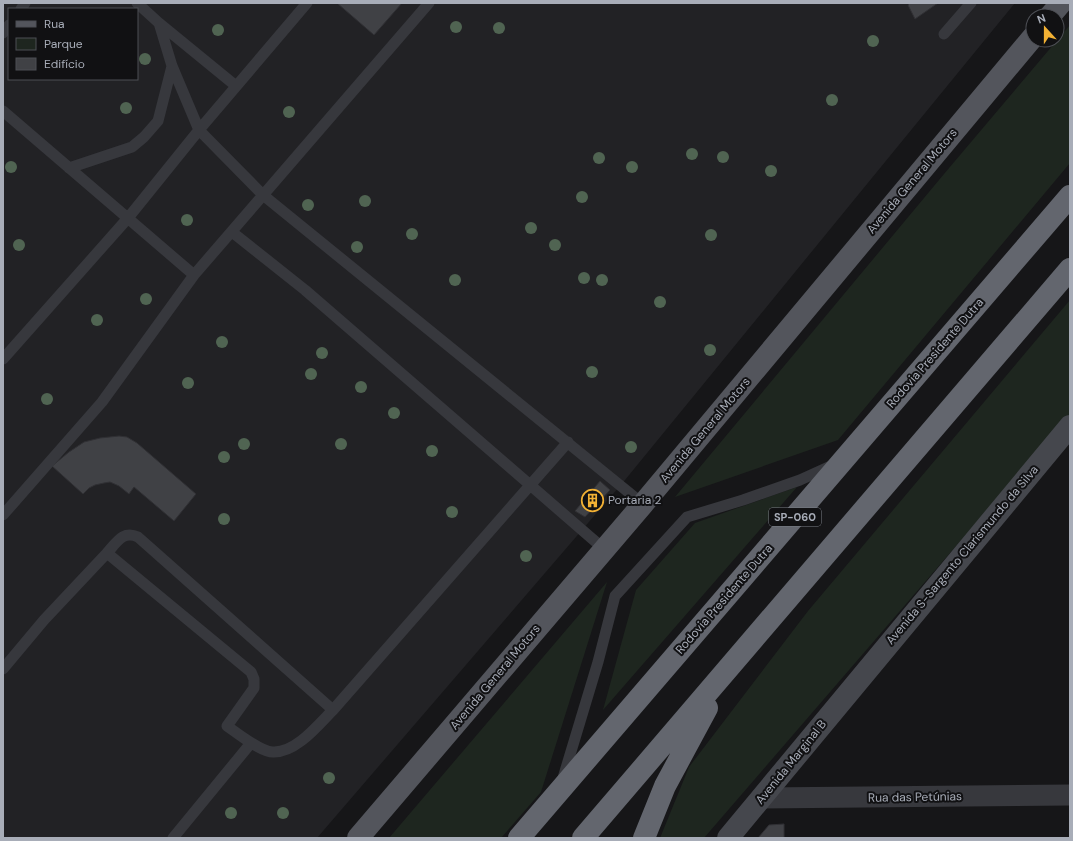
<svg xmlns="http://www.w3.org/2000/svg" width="1073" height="841" font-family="'DM Sans',sans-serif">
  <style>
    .built { fill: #222225; fill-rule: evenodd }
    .green { fill: #1e261f }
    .building { fill: #404145; stroke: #303034 }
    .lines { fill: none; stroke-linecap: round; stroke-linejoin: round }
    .lane { stroke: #37383d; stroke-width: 11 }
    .street { stroke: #37383d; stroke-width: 21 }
    .secondary { stroke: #45474d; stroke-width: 22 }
    .primary { stroke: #53555c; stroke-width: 22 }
    .highway { stroke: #63666e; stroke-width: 22 }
    .tree { fill: #506452 }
    .labels { text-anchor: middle; stroke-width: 4; stroke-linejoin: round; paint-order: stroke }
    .shield { fill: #111113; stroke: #7b7e86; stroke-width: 1 }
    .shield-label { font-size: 11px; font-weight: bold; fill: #a8adb8 }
    .street-label { font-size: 12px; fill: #a8adb8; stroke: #111113 }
    .poi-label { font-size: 12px; fill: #a8adb8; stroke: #111113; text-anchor: start }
  </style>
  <rect width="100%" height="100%" fill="#161618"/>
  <path class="built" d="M 3,3 L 1015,3 L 625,480 L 317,838 L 3,838 ZM 9,9 L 137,9 L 137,79 L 9,79 Z"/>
  <path class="green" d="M 1070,25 L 1070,163 L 838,440 L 675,497 L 944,174 Z
    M 1070,300 L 1070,414 L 704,838 L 660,838 L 689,767 L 808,611 Z
    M 797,487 L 603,710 L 636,590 L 695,523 Z
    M 607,582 L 541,792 L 501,838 L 389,838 Z"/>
  <path class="building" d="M 337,3 L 402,3 L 374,35 Z
    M 910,3 L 938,3 L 915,19 L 908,5 Z
    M 119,436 L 127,437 L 137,443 L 196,494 L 174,521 L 134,487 L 129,494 L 119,486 L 110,482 L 104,483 L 95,485 L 89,488 L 83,494 L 52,466 L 69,452 L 84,442 L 100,438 Z
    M 600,481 L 610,490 L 585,517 L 575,511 Z
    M 784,824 L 784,838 L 758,838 L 769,825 Z"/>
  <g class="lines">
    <path class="lane" d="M 137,3 L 159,23 L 172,66 L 199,130 L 263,195 L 643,504
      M 21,9 L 25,3
      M 159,23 L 236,86
      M 3,33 L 9,25
      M 944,34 L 971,3
      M 3,111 L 194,275
      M 69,168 L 132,147 L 144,137 L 158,121 L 172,66
      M 232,232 L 305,290 L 604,549
      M 3,359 L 128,218 L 199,130 L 307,3
      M 3,515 L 102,402 L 194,275 L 429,3
      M 107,553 C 117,542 123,530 138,537 L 333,710
      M 3,669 L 44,620 L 107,553 L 251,672 L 254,679 L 254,688 L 227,726 C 237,733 261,752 273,752 C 296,753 318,725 333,710 L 568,442
      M 563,778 L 598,662 L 615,596 L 687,517 L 743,500 L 800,480 L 833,465
      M 173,838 L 251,743"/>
    <path class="street" d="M 761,798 L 1070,795"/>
    <path class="secondary" d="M 728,838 L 1070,426"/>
    <path class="primary" d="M 1050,16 L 1061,3
      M 358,838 L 643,504 L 1033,37"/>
    <path class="highway" d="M 519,838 L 1070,196
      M 583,838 L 1070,269
      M 644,838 L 665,786 L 707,708"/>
  </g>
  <g class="tree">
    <circle cx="456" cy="27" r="6"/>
    <circle cx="499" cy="28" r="6"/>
    <circle cx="218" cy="30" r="6"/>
    <circle cx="873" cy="41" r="6"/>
    <circle cx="145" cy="59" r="6"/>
    <circle cx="832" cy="100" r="6"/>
    <circle cx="126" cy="108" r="6"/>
    <circle cx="289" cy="112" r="6"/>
    <circle cx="692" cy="154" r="6"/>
    <circle cx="723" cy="157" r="6"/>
    <circle cx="599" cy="158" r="6"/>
    <circle cx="11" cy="167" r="6"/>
    <circle cx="632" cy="167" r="6"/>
    <circle cx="771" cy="171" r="6"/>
    <circle cx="582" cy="197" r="6"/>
    <circle cx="365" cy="201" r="6"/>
    <circle cx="308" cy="205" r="6"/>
    <circle cx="187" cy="220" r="6"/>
    <circle cx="531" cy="228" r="6"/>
    <circle cx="412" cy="234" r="6"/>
    <circle cx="711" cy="235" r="6"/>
    <circle cx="19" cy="245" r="6"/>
    <circle cx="555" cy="245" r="6"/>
    <circle cx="357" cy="247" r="6"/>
    <circle cx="584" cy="278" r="6"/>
    <circle cx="455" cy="280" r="6"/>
    <circle cx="602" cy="280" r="6"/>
    <circle cx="146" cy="299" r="6"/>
    <circle cx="660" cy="302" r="6"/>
    <circle cx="97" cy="320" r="6"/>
    <circle cx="222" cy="342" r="6"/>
    <circle cx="710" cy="350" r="6"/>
    <circle cx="322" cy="353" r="6"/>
    <circle cx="592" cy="372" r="6"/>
    <circle cx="311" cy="374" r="6"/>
    <circle cx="188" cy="383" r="6"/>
    <circle cx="361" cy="387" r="6"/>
    <circle cx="47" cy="399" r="6"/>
    <circle cx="394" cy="413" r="6"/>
    <circle cx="244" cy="444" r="6"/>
    <circle cx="341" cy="444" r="6"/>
    <circle cx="631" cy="447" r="6"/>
    <circle cx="432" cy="451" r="6"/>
    <circle cx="224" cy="457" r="6"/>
    <circle cx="452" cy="512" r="6"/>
    <circle cx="224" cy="519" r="6"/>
    <circle cx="526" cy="556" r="6"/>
    <circle cx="329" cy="778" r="6"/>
    <circle cx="231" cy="813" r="6"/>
    <circle cx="283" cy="813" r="6"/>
  </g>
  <defs>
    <symbol id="building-ring" viewBox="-11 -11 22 22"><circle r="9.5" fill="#111113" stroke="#f2b134" stroke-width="1.5"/><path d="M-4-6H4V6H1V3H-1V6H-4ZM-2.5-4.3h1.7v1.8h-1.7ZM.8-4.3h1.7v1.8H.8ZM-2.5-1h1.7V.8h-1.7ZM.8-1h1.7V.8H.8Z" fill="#f2b134"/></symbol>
  </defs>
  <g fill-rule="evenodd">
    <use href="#building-ring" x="580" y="488" width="25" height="25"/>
  </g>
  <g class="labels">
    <rect class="shield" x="769" y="508" width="52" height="18" rx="3"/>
    <g class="shield-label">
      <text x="795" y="521">SP-060</text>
    </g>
    <g class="street-label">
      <text transform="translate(912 181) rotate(-50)" y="4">Avenida General Motors</text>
      <text transform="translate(935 353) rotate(-49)" y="4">Rodovia Presidente Dutra</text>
      <text transform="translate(705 430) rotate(-50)" y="4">Avenida General Motors</text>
      <text transform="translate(962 555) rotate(-50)" y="4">Avenida S-Sargento Clarismundo da Silva</text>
      <text transform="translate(724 599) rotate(-49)" y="4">Rodovia Presidente Dutra</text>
      <text transform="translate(495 677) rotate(-50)" y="4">Avenida General Motors</text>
      <text transform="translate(791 762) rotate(-51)" y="4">Avenida Marginal B</text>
      <text transform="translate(915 797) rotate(-1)" y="4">Rua das Petúnias</text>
    </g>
    <g class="poi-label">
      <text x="608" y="504">Portaria 2</text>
    </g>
  </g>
  <rect width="1073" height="841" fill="none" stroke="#a8adb8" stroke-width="8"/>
  <rect x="8" y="8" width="130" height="72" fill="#111113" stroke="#4d4f55"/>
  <rect x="16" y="21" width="20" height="6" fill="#53555c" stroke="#4d4f55"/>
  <text x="44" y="28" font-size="12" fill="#a8adb8">Rua</text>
  <rect x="16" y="38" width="20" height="12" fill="#1e261f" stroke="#4d4f55"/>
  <text x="44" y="48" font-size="12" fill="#a8adb8">Parque</text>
  <rect x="16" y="58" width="20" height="12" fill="#404145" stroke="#4d4f55"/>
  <text x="44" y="68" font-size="12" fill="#a8adb8">Edifício</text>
  <g transform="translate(1045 28) rotate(339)"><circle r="19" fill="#111113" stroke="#4d4f55"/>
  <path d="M0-3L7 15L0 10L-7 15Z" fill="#f2b134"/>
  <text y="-6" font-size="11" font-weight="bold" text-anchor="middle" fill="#a8adb8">N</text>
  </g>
</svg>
